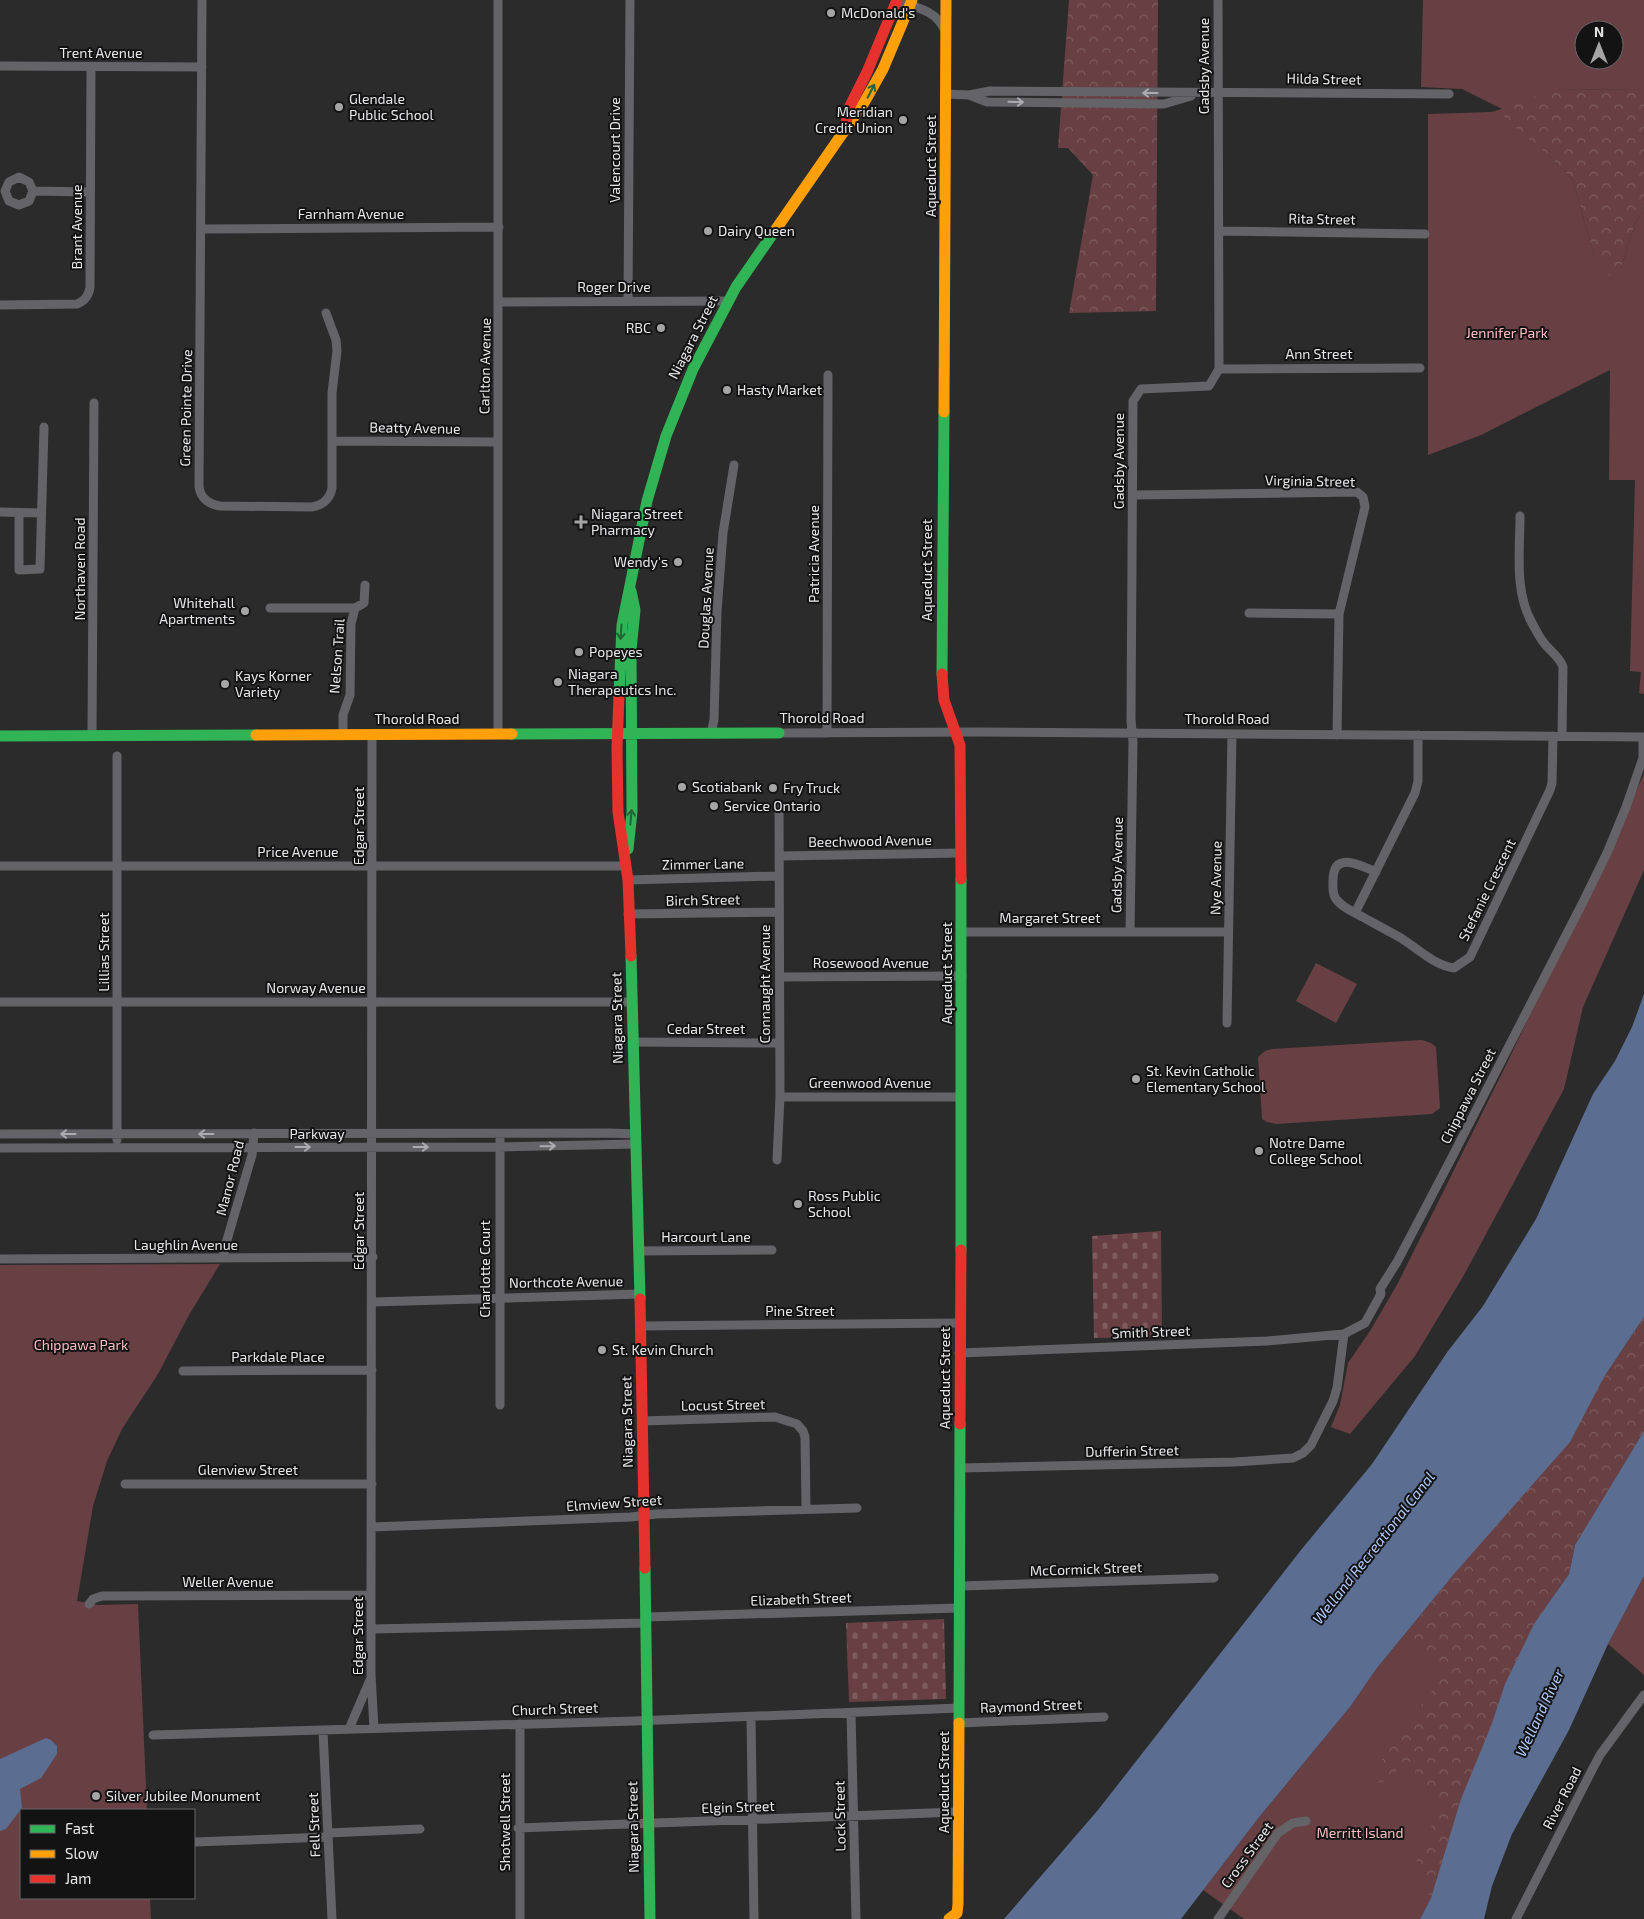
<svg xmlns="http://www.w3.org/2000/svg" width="1644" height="1919" font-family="'Exo 2',sans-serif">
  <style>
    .green { fill: #684043; fill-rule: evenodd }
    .forest { fill: url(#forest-crowns) }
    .cemetery { fill: url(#cemetery-stones) }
    .water { fill: #5b6d91 }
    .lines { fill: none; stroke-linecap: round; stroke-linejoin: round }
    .street { stroke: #646368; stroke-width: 9 }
    .fast { stroke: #30b455; stroke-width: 11 }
    .slow { stroke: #ff9f0a; stroke-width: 11 }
    .jam { stroke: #e5322d; stroke-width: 11 }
    .oneway { stroke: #226434 }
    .oneway2 { stroke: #acabae }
    .poi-dot { fill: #a5a5a6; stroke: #141314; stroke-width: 2 }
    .labels { text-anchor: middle; stroke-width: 4; stroke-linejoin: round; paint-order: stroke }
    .poi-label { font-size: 14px; fill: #e7e6e8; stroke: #141314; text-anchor: start }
    .street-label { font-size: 14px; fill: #e7e6e8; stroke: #141314 }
    .park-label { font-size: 14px; fill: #ffbec2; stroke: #141314 }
    .water-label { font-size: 15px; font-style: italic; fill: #b0cafc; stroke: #141314 }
  </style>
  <defs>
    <pattern id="forest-crowns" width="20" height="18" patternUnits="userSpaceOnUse" patternTransform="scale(1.25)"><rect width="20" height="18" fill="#684043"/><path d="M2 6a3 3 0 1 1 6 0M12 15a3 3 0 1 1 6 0" fill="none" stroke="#7e5c5e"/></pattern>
    <pattern id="cemetery-stones" width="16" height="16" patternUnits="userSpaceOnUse" patternTransform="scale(1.25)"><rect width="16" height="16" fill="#684043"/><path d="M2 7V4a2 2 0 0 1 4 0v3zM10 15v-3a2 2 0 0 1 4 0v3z" fill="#7e5c5e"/></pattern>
  </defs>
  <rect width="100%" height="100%" fill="#2b2b2b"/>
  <path class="green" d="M 1423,0 L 1644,0 L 1644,90 L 1556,89 L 1548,155 L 1573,180 L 1594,256 L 1621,268 L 1634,226 L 1644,207 L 1644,694 L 1639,693 L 1641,672 L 1630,671 L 1635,480 L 1609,480 L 1610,370 L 1481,435 L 1428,455 L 1428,114 L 1491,112 L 1502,109 L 1462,89 L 1421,87 ZM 1584,30 L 1614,30 L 1614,60 L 1584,60 Z
    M 1644,774 L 1644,870 L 1583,1007 L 1564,1089 L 1464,1275 L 1415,1356 L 1350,1434 L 1331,1427 L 1340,1405 L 1348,1363 L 1370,1331 L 1398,1283 L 1508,1061 Z
    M 1316,963 L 1357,984 L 1336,1023 L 1296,1001 Z
    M 1422,1040 L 1431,1043 L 1436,1047 L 1440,1108 L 1432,1114 L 1276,1124 L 1267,1122 L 1262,1119 L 1258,1057 L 1265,1051 L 1272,1049 Z
    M 220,1264 L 189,1315 L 158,1374 L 122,1429 L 107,1461 L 93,1506 L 77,1601 L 99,1605 L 138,1604 L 147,1810 L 21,1810 L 21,1898 L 150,1898 L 151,1919 L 0,1919 L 0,1265 Z
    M 1644,1317 L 1644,1431 L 1575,1545 L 1431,1898 L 1420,1919 L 1244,1919 L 1203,1890 L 1260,1816 L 1350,1707 L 1377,1668 L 1454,1574 L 1570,1442 Z
    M 1644,1576 L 1644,1675 L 1608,1644 Z"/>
  <path class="forest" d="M 1069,0 L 1158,0 L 1156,311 L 1069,313 L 1093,175 L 1068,148 L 1058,148 Z
    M 1556,89 L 1644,90 L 1644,207 L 1634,226 L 1621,268 L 1610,276 L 1594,256 L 1573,180 L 1548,155 L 1505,119 L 1502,109 Z
    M 1644,1317 L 1644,1431 L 1575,1545 L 1569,1574 L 1534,1624 L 1505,1684 L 1491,1726 L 1461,1799 L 1431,1898 L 1414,1867 L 1443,1799 L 1420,1784 L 1411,1761 L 1400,1766 L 1389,1781 L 1376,1783 L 1371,1776 L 1398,1736 L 1444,1675 L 1416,1643 L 1408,1631 L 1454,1574 L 1604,1377 Z"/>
  <path class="cemetery" d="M 1161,1231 L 1162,1337 L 1094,1338 L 1092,1236 Z
    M 944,1619 L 946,1699 L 849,1702 L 846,1623 Z"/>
  <path class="water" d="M 1644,994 L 1644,1317 L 1604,1377 L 1570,1442 L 1454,1574 L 1377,1668 L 1350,1707 L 1260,1816 L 1181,1919 L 1004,1919 L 1098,1810 L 1301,1550 L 1372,1464 L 1448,1351 L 1483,1306 L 1536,1219 L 1593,1094 L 1615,1061 L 1632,1027 Z
    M 1644,1431 L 1644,1576 L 1608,1644 L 1569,1730 L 1512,1834 L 1492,1886 L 1484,1919 L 1420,1919 L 1431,1898 L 1461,1799 L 1491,1726 L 1505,1684 L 1534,1624 L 1569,1574 L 1575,1545 Z
    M 46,1738 L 51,1740 L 57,1746 L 57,1754 L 41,1778 L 20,1789 L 22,1808 L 6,1829 L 0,1831 L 0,1759 Z"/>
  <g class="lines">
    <path class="street" d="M 202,0 L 199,486 C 200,498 209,504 220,506 L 312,507 C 323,505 330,499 332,488 L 332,393 L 337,351 L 336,340 L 326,313
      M 896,1 C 915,7 937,10 945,31
      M 0,66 L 202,67
      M 945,94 L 969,95 L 990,91 L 1449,94
      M 969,95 L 987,102 L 1164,104 L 1191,96
      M 33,191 L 29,182 L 19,177 L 9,182 L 5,191 L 9,201 L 19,205 L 29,201 L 33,191 L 90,192
      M 202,229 L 499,227
      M 1219,231 L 1425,234
      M 628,301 L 630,0
      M 499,302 L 728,301
      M 0,305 L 77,304 C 85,301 89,295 90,287 L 91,67
      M 1219,369 L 1420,368
      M 332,441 L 498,442
      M 1133,495 L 1357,492 L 1363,497 L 1365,507 L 1339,614 L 1337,735
      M 0,512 L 41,513
      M 19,513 L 19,570 L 40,569 L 44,427
      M 1520,516 C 1520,550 1514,591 1532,623 C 1536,630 1539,637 1544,643 C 1550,651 1560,657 1563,667 L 1562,736
      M 270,608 L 355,608
      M 1249,613 L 1339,614
      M 498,733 L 498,0
      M 711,733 L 714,720 L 717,612 L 723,533 L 734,465
      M 779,733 L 977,732 L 1644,737
      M 827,733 L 828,375
      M 343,734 L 343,715 L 350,695 L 351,624 L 355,608 L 364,603 L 365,585
      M 372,734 L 371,1595 L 371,1675 L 374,1728
      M 92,736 L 94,403
      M 780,856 L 961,853
      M 0,866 L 626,866
      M 1376,872 C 1360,865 1333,850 1333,881 C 1333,887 1332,894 1336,899 C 1342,908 1358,914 1368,920 C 1379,926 1390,932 1401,938 C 1418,949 1434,965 1454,968 L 1470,957 L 1550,790 L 1552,783 L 1553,736
      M 628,880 L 778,876
      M 1355,913 L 1415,793 L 1418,781 L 1418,735
      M 628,914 L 778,912
      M 1130,931 L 1133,742 L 1131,720 L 1133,401 L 1141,389 L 1209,386 L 1219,369 L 1218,0
      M 962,932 L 1228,932
      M 780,977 L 962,976
      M 0,1002 L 632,1002
      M 1227,1023 L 1232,734
      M 633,1042 L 779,1043
      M 780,1097 L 961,1097
      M 0,1134 L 610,1133 L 635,1134
      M 500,1134 L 500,1405
      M 117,1140 L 117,756
      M 0,1148 L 499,1147 L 635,1144
      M 777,1160 L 780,1097 L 779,808
      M 639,1251 L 772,1250
      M 224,1258 L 224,1250 L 252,1155 L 254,1133
      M 0,1259 L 373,1257
      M 373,1302 L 640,1294
      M 641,1326 L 960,1323
      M 959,1353 L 1267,1341 L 1344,1334 L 1365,1323 L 1381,1294 L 1380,1289 L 1397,1262 L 1450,1161 L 1583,902 L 1607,853 L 1626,807 L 1643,758 L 1643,737
      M 183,1371 L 372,1370
      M 642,1421 L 775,1417 L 797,1424 L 803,1431 L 805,1437 L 806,1508
      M 960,1468 L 1235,1462 L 1293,1458 L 1303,1453 L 1311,1445 L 1333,1401 L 1337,1388 L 1344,1334
      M 125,1484 L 372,1484
      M 372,1527 L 631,1517 L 656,1514 L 857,1508
      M 960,1586 L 1214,1578
      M 89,1604 L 93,1599 L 102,1596 L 371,1595
      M 645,1617 L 959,1608
      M 372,1629 L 645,1623
      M 851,1713 L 856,1919
      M 751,1717 L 754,1919
      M 959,1723 L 1104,1717
      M 520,1724 L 520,1919
      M 349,1729 L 370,1680
      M 323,1731 L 332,1919
      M 153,1735 L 634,1721 L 959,1708
      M 518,1828 L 958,1812
      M 328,1833 L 420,1829
      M 194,1842 L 328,1837
      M 1218,1919 L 1278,1833 L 1293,1823 L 1306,1821
      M 1516,1919 L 1592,1770 L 1600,1755 L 1644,1695"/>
    <path class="fast" d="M 942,674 L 944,412
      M 619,695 L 622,625 L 647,501 L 666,436 L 693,369 L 736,287 L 774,232
      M 512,734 L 779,733
      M 0,736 L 256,735
      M 628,849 L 632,812 L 631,650 L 635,610 L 631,591
      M 631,956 L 640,1299
      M 961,1250 L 961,879
      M 645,1568 L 650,1919
      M 959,1723 L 960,1424"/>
    <path class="slow" d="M 774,232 L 865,101 L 883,69 L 912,0
      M 944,412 L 946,0
      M 256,735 L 512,734
      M 949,1919 L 957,1913 L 958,1904 L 959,1723"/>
    <path class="jam" d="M 845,127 L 850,106 L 867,72 L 897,0
      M 942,674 L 944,700 L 960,745 L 961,879
      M 619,695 L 617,748 L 618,812 L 628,880 L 631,956
      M 640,1299 L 645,1568
      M 960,1424 L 961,1250"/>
  </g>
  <defs><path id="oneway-shaft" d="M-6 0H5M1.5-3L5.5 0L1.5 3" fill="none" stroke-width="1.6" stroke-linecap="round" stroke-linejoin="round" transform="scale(1.25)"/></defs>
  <g class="oneway">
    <use href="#oneway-shaft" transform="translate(871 91) rotate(-63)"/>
    <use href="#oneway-shaft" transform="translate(621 632) rotate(94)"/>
    <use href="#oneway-shaft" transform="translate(631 817) rotate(-85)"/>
  </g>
  <g class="oneway2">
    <use href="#oneway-shaft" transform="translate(1150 93) rotate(-180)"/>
    <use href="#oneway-shaft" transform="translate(1016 102) rotate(1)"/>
    <use href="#oneway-shaft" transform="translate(68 1134) rotate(-180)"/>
    <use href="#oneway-shaft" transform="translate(206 1134) rotate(180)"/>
    <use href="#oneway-shaft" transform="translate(548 1146) rotate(-1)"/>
    <use href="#oneway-shaft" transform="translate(303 1147)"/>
    <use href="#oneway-shaft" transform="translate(421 1147)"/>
  </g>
  <g class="poi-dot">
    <circle cx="831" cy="13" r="5"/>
    <circle cx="339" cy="107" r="5"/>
    <circle cx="903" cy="120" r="5"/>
    <circle cx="708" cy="231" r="5"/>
    <circle cx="661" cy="328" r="5"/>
    <circle cx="727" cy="390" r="5"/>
    <path d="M578.5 514.5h5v5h5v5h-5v5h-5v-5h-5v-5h5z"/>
    <circle cx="678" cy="562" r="5"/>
    <circle cx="245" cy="611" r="5"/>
    <circle cx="579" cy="652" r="5"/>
    <circle cx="558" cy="682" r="5"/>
    <circle cx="225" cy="684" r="5"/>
    <circle cx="682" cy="787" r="5"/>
    <circle cx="773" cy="788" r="5"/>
    <circle cx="714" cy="806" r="5"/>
    <circle cx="1136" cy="1079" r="5"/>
    <circle cx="1259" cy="1151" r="5"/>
    <circle cx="798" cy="1204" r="5"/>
    <circle cx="602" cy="1350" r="5"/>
    <circle cx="96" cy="1796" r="5"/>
  </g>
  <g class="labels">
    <g class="poi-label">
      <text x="841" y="18">McDonald's</text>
      <text x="349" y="104">Glendale<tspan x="349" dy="16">Public School</tspan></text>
      <text x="893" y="117" text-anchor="end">Meridian<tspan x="893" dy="16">Credit Union</tspan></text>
      <text x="718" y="236">Dairy Queen</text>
      <text x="651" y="333" text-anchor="end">RBC</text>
      <text x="737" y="395">Hasty Market</text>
      <text x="591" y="519">Niagara Street<tspan x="591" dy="16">Pharmacy</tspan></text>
      <text x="668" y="567" text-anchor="end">Wendy's</text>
      <text x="235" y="608" text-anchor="end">Whitehall<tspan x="235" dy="16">Apartments</tspan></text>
      <text x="589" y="657">Popeyes</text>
      <text x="568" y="679">Niagara<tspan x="568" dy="16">Therapeutics Inc.</tspan></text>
      <text x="235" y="681">Kays Korner<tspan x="235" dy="16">Variety</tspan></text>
      <text x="692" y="792">Scotiabank</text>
      <text x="783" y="793">Fry Truck</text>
      <text x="724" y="811">Service Ontario</text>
      <text x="1146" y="1076">St. Kevin Catholic<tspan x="1146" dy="16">Elementary School</tspan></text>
      <text x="1269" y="1148">Notre Dame<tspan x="1269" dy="16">College School</tspan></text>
      <text x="808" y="1201">Ross Public<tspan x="808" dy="16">School</tspan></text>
      <text x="612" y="1355">St. Kevin Church</text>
      <text x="106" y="1801">Silver Jubilee Monument</text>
    </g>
    <g class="street-label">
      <text x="101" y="58">Trent Avenue</text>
      <text transform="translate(1204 66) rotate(-90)" y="5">Gadsby Avenue</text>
      <text transform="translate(1324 79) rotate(1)" y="5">Hilda Street</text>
      <text transform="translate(615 150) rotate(-90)" y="5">Valencourt Drive</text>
      <text transform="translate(931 166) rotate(-90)" y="5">Aqueduct Street</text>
      <text x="351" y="219">Farnham Avenue</text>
      <text transform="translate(1322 219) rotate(1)" y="5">Rita Street</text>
      <text transform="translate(77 227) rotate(-90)" y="5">Brant Avenue</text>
      <text x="614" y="292">Roger Drive</text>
      <text transform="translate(693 337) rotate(-63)" y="5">Niagara Street</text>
      <text x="1319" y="359">Ann Street</text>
      <text transform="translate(485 366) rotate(-89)" y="5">Carlton Avenue</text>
      <text transform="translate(186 408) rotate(-89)" y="5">Green Pointe Drive</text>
      <text transform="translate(415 428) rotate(1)" y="5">Beatty Avenue</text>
      <text transform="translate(1119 461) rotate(-90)" y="5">Gadsby Avenue</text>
      <text transform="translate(1310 481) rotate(1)" y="5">Virginia Street</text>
      <text transform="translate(814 554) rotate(-90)" y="5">Patricia Avenue</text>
      <text transform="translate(80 569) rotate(-90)" y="5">Northaven Road</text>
      <text transform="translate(927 570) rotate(-90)" y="5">Aqueduct Street</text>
      <text transform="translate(706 598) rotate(-87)" y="5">Douglas Avenue</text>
      <text transform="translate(337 656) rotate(-86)" y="5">Nelson Trail</text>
      <text x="822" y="723">Thorold Road</text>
      <text x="417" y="724">Thorold Road</text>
      <text x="1227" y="724">Thorold Road</text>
      <text transform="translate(359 826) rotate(-90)" y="5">Edgar Street</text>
      <text transform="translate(870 841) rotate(-1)" y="5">Beechwood Avenue</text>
      <text x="298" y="857">Price Avenue</text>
      <text transform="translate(703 864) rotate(-1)" y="5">Zimmer Lane</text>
      <text transform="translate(1117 865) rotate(-89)" y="5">Gadsby Avenue</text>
      <text transform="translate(1216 878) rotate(-89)" y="5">Nye Avenue</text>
      <text transform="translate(1487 890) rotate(-64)" y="5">Stefanie Crescent</text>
      <text transform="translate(703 900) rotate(-1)" y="5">Birch Street</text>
      <text x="1050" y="923">Margaret Street</text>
      <text transform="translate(104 952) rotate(-90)" y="5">Lillias Street</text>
      <text x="871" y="968">Rosewood Avenue</text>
      <text transform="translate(947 973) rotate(-90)" y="5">Aqueduct Street</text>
      <text transform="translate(765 984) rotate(-90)" y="5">Connaught Avenue</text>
      <text x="316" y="993">Norway Avenue</text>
      <text transform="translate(617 1018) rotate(-91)" y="5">Niagara Street</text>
      <text x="706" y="1034">Cedar Street</text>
      <text x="870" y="1088">Greenwood Avenue</text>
      <text transform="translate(1468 1096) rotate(-63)" y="5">Chippawa Street</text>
      <text x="317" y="1139">Parkway</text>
      <text transform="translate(230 1178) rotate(-76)" y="5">Manor Road</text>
      <text transform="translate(359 1231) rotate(-90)" y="5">Edgar Street</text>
      <text x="706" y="1242">Harcourt Lane</text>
      <text x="186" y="1250">Laughlin Avenue</text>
      <text transform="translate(485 1269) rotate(-90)" y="5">Charlotte Court</text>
      <text transform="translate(566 1282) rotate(-1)" y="5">Northcote Avenue</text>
      <text x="800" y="1316">Pine Street</text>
      <text transform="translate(1151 1332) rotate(-2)" y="5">Smith Street</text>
      <text x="278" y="1362">Parkdale Place</text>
      <text transform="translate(945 1378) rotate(-90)" y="5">Aqueduct Street</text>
      <text transform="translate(723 1405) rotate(-1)" y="5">Locust Street</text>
      <text transform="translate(627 1422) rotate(-91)" y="5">Niagara Street</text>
      <text transform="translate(1132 1451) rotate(-1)" y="5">Dufferin Street</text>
      <text x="248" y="1475">Glenview Street</text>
      <text transform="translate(614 1503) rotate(-4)" y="5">Elmview Street</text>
      <text transform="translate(1086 1569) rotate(-2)" y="5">McCormick Street</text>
      <text x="228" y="1587">Weller Avenue</text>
      <text transform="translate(801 1599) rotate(-2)" y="5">Elizabeth Street</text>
      <text transform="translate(358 1636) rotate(-90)" y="5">Edgar Street</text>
      <text transform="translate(1031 1706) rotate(-2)" y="5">Raymond Street</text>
      <text transform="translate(555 1709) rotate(-2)" y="5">Church Street</text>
      <text transform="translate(944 1782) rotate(-90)" y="5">Aqueduct Street</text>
      <text transform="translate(1562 1798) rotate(-63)" y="5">River Road</text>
      <text transform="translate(738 1807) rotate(-2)" y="5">Elgin Street</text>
      <text transform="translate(840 1816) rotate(-91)" y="5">Lock Street</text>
      <text transform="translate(505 1822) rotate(-90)" y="5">Shotwell Street</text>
      <text transform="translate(314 1825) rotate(-92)" y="5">Fell Street</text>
      <text transform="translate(633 1827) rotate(-91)" y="5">Niagara Street</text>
      <text transform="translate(1247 1855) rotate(-54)" y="5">Cross Street</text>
    </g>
    <g class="park-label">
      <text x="1507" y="338">Jennifer Park</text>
      <text x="81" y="1350">Chippawa Park</text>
      <text x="1360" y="1838">Merritt Island</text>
    </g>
    <g class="water-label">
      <text transform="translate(1374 1548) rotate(-52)" y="5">Welland Recreational Canal</text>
      <text transform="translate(1540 1713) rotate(-65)" y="5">Welland River</text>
    </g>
  </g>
  <rect x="20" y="1809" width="175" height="90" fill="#141314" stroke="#686769"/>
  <rect x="30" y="1825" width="25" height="8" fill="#30b455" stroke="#686769"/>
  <text x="65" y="1834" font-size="15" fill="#e7e6e8">Fast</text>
  <rect x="30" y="1850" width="25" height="8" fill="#ff9f0a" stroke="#686769"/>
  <text x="65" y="1859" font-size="15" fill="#e7e6e8">Slow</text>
  <rect x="30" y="1875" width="25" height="8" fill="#e5322d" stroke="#686769"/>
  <text x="65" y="1884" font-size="15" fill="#e7e6e8">Jam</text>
  <g transform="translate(1599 45)"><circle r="24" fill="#141314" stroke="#686769"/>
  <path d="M0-4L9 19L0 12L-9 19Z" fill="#a5a5a6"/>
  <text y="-8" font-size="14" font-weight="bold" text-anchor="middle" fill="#e7e6e8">N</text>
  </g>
</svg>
